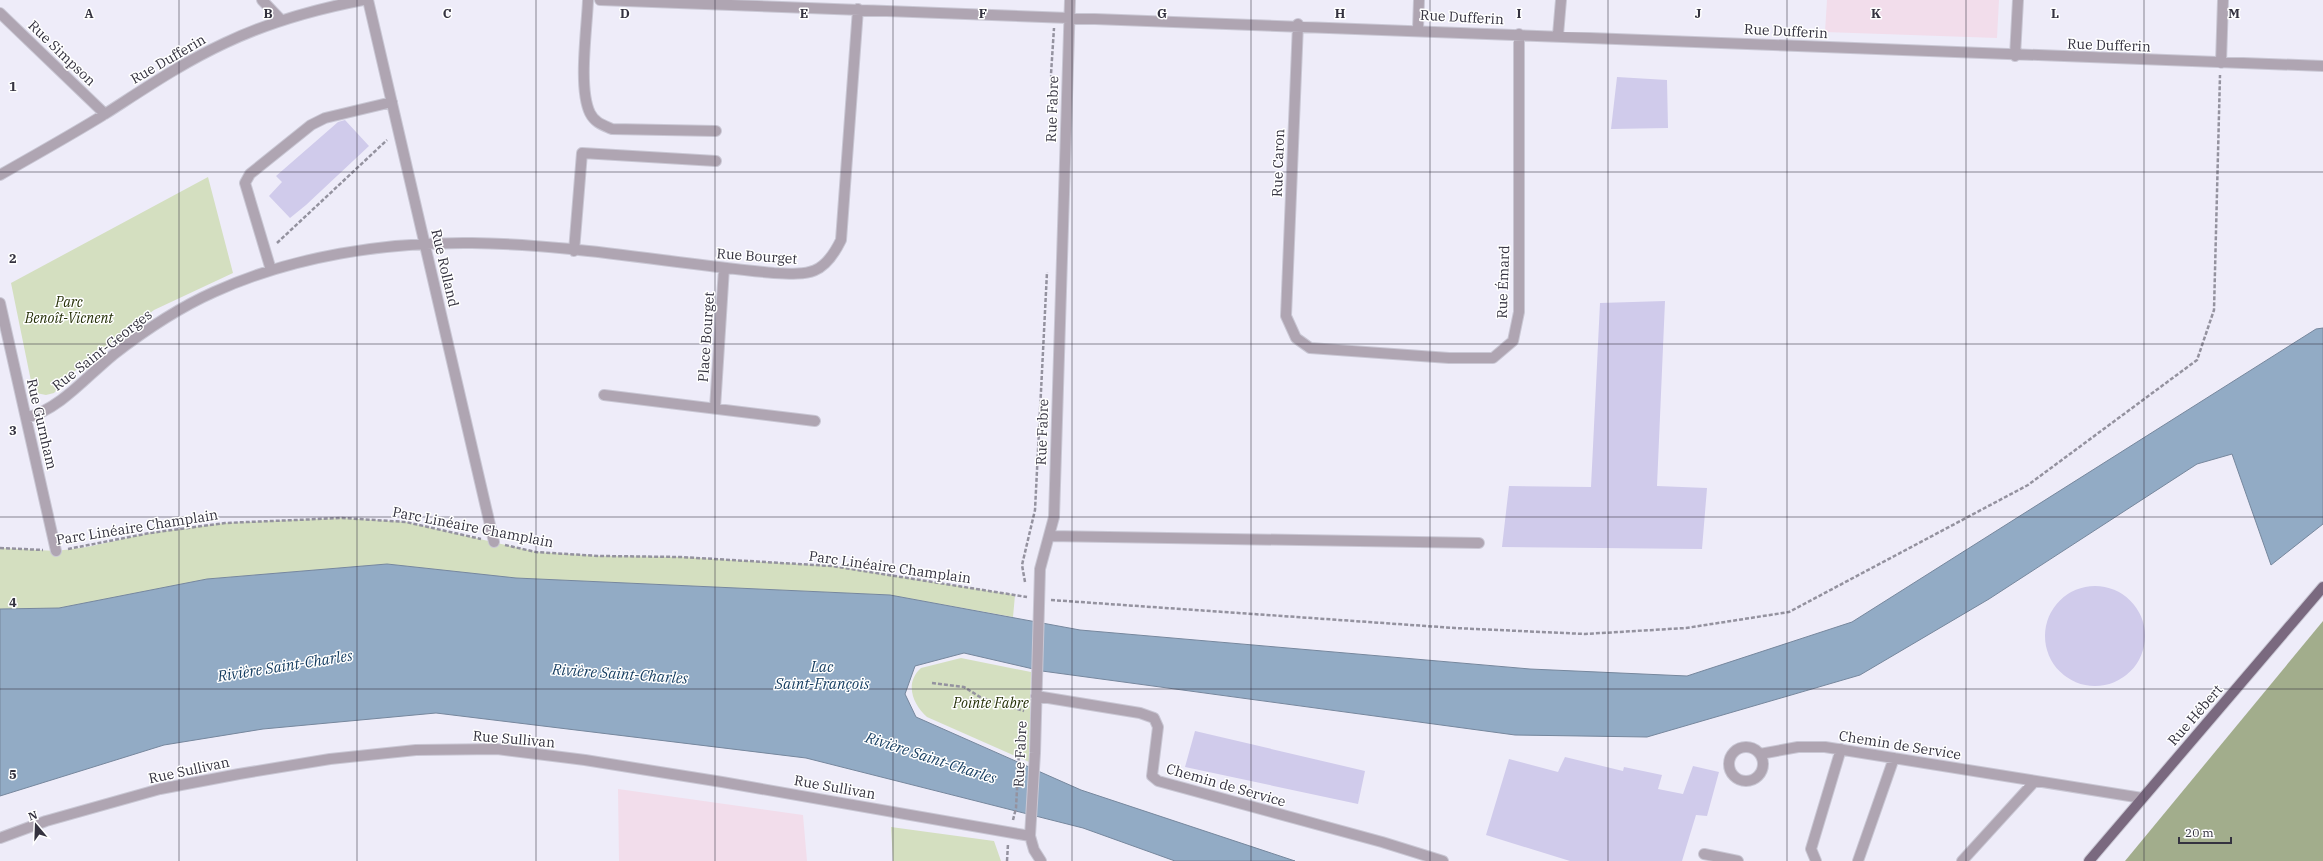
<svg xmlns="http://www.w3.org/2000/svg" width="2323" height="861" font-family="'IBM Plex Serif',serif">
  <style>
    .education { fill: #f2ddeb }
    .green { fill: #d4dfc0 }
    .forest { fill: #a2ad8c }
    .water { fill: #92abc5; stroke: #76879d }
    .building { fill: #d0cbeb }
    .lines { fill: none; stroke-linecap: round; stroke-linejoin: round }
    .minor-casing { stroke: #c9c7d4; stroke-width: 12 }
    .major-casing { stroke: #c9c7d4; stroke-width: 12 }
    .path { stroke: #94929f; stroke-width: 2.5; stroke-dasharray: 4 2; stroke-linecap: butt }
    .minor { stroke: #afa5b2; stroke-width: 10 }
    .major { stroke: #7a697f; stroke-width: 10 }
    .grid { fill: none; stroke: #34323f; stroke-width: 1; stroke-opacity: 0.55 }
    .labels { text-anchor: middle; stroke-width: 3; stroke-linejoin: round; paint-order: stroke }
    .street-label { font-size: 14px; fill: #34323f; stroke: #fff }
    .park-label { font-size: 14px; font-style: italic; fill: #263108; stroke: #fff }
    .water-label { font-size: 15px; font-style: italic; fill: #133b5f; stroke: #fff }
    .grid-label { font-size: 13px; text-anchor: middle; font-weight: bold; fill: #34323f; stroke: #fff; stroke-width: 3; stroke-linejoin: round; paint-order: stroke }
  </style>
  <rect width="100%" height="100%" fill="#eeecf9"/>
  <path class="education" d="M 1827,0 L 1999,0 L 1997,38 L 1825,32 Z
    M 618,789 L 803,815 L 807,861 L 619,861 Z"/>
  <path class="green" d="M 208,177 L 233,273 L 154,310 L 78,368 L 54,393 L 46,395 L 36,393 L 32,386 L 11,283 Z
    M 342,518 L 406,522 L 536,552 L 600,556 L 681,557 L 832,566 L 1015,595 L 1013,617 L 890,595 L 516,578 L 387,564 L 207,579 L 59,608 L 0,609 L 0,548 L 56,551 L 87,547 L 150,533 L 225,523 Z
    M 961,658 L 1031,672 L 1029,762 L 927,717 C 913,705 904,683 921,668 Z
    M 891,827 L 994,841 L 1001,861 L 893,861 Z"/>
  <path class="forest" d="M 2323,621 L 2323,861 L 2125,861 Z"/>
  <path class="water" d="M 2323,328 L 2323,524 L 2271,565 L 2232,454 L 2197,464 L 1989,599 L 1860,675 L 1647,737 L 1515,735 L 1042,671 L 964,653 L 915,666 L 905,694 L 916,717 L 1081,790 L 1295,861 L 1175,861 L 1083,828 L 806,758 L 436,713 L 263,729 L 164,745 L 0,796 L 0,609 L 59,608 L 207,579 L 387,564 L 516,578 L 890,595 L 1080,630 L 1530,669 L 1687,676 L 1852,622 L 2316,329 Z"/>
  <path class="building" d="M 1617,77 L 1667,80 L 1668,128 L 1611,129 Z
    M 345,120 L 369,146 L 306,205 L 290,218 L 269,196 L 282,182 L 276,176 L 338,122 Z
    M 1665,301 L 1657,486 L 1707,488 L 1702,549 L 1502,547 L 1509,486 L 1591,487 L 1600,303 Z
    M2045 636a50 50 0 1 1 100 0a50 50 0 1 1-100 0Z
    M 1195,731 L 1365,771 L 1358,804 L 1185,767 Z
    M 1565,757 L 1623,771 L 1624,767 L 1662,775 L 1658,789 L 1683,794 L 1693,766 L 1719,772 L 1707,816 L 1696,815 L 1682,861 L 1570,861 L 1486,835 L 1509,759 L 1558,772 Z"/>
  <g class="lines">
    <defs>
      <path id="minor" d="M 262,0 L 281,20
        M 368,0 L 494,542
        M 588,0 C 587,29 578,88 590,113 C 595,123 603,125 612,129 L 716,131
        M 600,0 C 1174,17 1748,47 2323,66
        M 0,13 L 105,114
        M 1298,24 L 1286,316 L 1296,338 L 1310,348 L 1449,358 L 1493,358 L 1513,341 L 1519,312 L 1519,34
        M 1418,29 L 1419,0
        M 1558,35 L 1561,0
        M 2015,56 L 2018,0
        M 2221,63 L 2223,0
        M 0,175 C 35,155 71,135 105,114 C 144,89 182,63 225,43 C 269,22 316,9 363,0
        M 574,251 L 582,153 L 716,161
        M 271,270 L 245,183 L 250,174 L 311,125 L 325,118 L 392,102
        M 0,303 L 56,551
        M 604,395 L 815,421
        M 715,408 L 724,268
        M 26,418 C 60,409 86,377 113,355 C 144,331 178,308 214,292 C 293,256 385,242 472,243 C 572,244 674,264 774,273 C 810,275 824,275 841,240 L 858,9
        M 1049,536 L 1479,543
        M 1036,696 L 1140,713 L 1154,718 L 1158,727 L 1152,776 L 1158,781 L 1382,842 L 1443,861
        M1729 764a17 17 0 1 1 34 0a17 17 0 1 1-34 0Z
        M 1760,754 L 1798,747 L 1825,747 L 2142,798
        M 0,838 L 46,821 L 160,789 L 239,774 L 330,759 L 416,750 L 497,749 L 585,760 L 722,782 L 1030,836
        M 1704,854 L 1738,861
        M 1041,861 L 1034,850 L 1030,836 L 1035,753 L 1040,569 L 1054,517 L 1070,0
        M 1816,861 L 1811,849 L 1841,749
        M 1858,861 L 1894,758
        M 1962,861 L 2035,781"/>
      <path id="major" d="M 2089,861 L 2323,587"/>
    </defs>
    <use href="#minor" class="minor-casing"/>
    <use href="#major" class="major-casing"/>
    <path class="path" d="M 1052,85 L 1051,74 L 1054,28
      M 277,243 L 387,140
      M 505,545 L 536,552 L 600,556 L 681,557 L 832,566 L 1027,597
      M 0,548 L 43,550
      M 68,549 L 150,533 L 225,523 L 342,518 L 406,522 L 481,539
      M 1025,582 L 1022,565 L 1035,510 L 1047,272
      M 1051,600 L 1455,628 L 1585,634 L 1686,628 L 1789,612 L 2028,485 L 2197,360 L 2214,310 L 2220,75
      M 932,683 L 964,687 L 980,697 L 1024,711
      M 1013,820 L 1016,808 L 1020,733
      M 1007,861 L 1008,844"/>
    <use href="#minor" class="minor"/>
    <use href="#major" class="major"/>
  </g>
  <path class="grid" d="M 179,0 L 179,861M 357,0 L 357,861M 536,0 L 536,861M 715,0 L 715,861M 893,0 L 893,861M 1072,0 L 1072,861M 1251,0 L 1251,861M 1430,0 L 1430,861M 1608,0 L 1608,861M 1787,0 L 1787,861M 1966,0 L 1966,861M 2144,0 L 2144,861M 0,172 L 2323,172M 0,344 L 2323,344M 0,517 L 2323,517M 0,689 L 2323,689"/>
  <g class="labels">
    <g class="street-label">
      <text transform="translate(1462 17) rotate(3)" y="5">Rue Dufferin</text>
      <text transform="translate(1786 31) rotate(3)" y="5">Rue Dufferin</text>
      <text transform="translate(2109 45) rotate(2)" y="5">Rue Dufferin</text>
      <text transform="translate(62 53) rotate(44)" y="5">Rue Simpson</text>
      <text transform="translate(168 59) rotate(-30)" y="5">Rue Dufferin</text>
      <text transform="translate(1052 109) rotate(-88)" y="5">Rue Fabre</text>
      <text transform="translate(1278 163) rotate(-88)" y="5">Rue Caron</text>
      <text transform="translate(757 256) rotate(4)" y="5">Rue Bourget</text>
      <text transform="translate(445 268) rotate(77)" y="5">Rue Rolland</text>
      <text transform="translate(1503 282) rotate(-88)" y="5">Rue Émard</text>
      <text transform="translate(706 337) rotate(-86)" y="5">Place Bourget</text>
      <text transform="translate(102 350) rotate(-38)" y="5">Rue Saint-Georges</text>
      <text transform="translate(42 424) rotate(77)" y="5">Rue Gurnham</text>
      <text transform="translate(1042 432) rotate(-88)" y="5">Rue Fabre</text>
      <text transform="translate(137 527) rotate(-9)" y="5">Parc Linéaire Champlain</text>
      <text transform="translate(473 527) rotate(11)" y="5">Parc Linéaire Champlain</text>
      <text transform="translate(890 567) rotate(8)" y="5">Parc Linéaire Champlain</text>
      <text transform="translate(2195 715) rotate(-49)" y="5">Rue Hébert</text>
      <text transform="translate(514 739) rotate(5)" y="5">Rue Sullivan</text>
      <text transform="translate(1900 745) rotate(9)" y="5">Chemin de Service</text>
      <text transform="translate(1020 754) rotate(-87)" y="5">Rue Fabre</text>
      <text transform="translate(189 770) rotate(-12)" y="5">Rue Sullivan</text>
      <text transform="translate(1226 785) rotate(16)" y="5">Chemin de Service</text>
      <text transform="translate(835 787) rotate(10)" y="5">Rue Sullivan</text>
    </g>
    <g class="park-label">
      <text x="69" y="307">Parc<tspan x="69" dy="16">Benoît-Vicnent</tspan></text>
      <text x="991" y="708">Pointe Fabre</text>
    </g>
    <g class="water-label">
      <text transform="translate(285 666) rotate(-9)" y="5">Rivière Saint-Charles</text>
      <text x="822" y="672">Lac<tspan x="822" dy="17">Saint-François</tspan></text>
      <text transform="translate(620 674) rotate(4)" y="5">Rivière Saint-Charles</text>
      <text transform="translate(931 758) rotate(18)" y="5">Rivière Saint-Charles</text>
    </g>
  </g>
  <g class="grid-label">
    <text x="89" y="18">A</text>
    <text x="268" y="18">B</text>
    <text x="447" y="18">C</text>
    <text x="625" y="18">D</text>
    <text x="804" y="18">E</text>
    <text x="983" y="18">F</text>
    <text x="1162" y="18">G</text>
    <text x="1340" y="18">H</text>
    <text x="1519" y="18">I</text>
    <text x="1698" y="18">J</text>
    <text x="1876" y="18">K</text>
    <text x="2055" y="18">L</text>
    <text x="2234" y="18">M</text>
    <text x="13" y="91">1</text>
    <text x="13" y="263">2</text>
    <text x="13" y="435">3</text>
    <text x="13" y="607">4</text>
    <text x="13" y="779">5</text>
  </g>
  <g transform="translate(36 825) rotate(341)" stroke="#ffffff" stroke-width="3" paint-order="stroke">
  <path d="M0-3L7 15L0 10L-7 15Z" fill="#34323f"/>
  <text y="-6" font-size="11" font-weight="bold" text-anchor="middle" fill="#34323f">N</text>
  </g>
  <path d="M2179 837v6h52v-6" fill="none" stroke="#34323f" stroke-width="2"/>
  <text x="2185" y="837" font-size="12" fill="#34323f" stroke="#ffffff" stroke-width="3" paint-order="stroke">20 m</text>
</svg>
